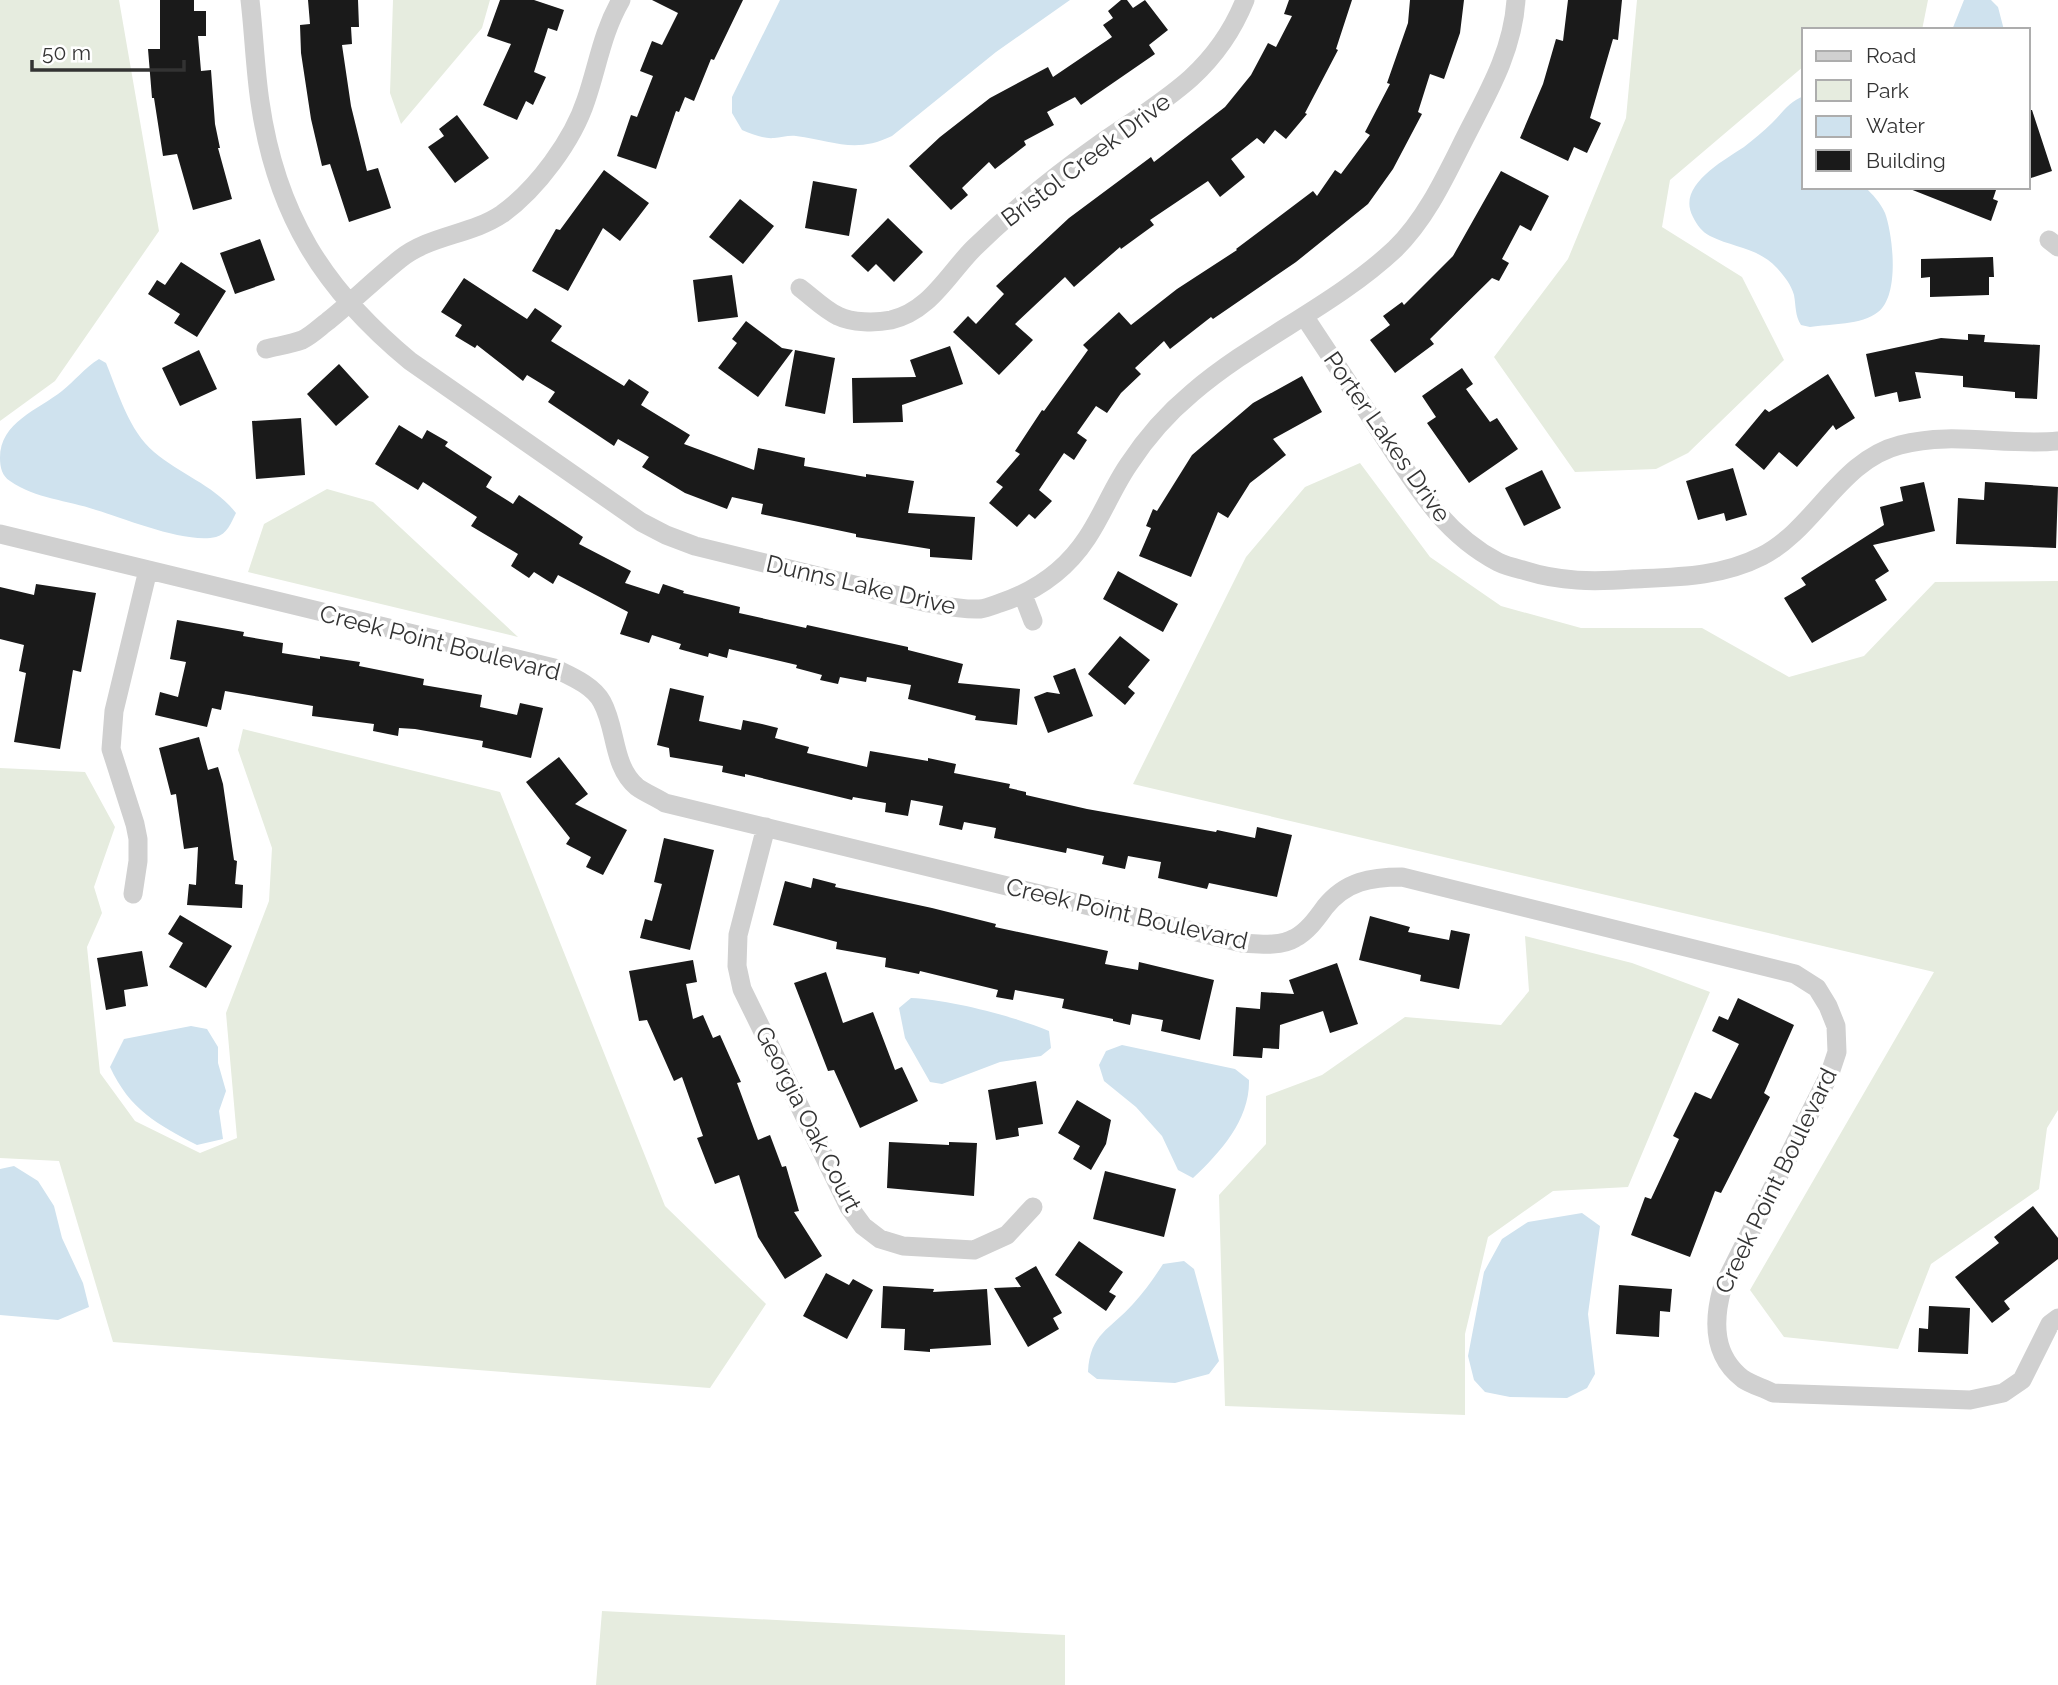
<svg xmlns="http://www.w3.org/2000/svg" width="2058" height="1685" font-family="Raleway,sans-serif">
  <style>
    .green { fill: #e6ecdf }
    .water { fill: #cfe2ee }
    .building { fill: #1a1a1a }
    .lines { fill: none; stroke-linecap: round; stroke-linejoin: round }
    .street { stroke: #d0d0d0; stroke-width: 19 }
    .labels { text-anchor: middle; stroke-width: 7; stroke-linejoin: round; paint-order: stroke }
    .street-label { font-size: 24px; fill: #333; stroke: #fff }
  </style>
  <rect width="100%" height="100%" fill="#fff"/>
  <path class="green" d="M 0,0 L 119,0 L 159,231 L 55,381 L 0,421 Z
    M 393,0 L 490,0 L 482,28 L 401,124 L 390,93 Z
    M 1637,0 L 1928,0 L 1922,30 L 1804,30 L 1804,66 L 1670,180 L 1662,227 L 1742,277 L 1784,360 L 1688,453 L 1656,469 L 1575,472 L 1494,357 L 1568,259 L 1626,118 Z
    M 1360,463 L 1430,557 L 1501,606 L 1581,628 L 1702,628 L 1789,677 L 1864,656 L 1935,582 L 2058,581 L 2058,1110 L 2047,1128 L 2039,1189 L 1931,1264 L 1898,1349 L 1784,1337 L 1750,1290 L 1934,972 L 1133,784 L 1246,557 L 1305,487 Z
    M 327,489 L 373,502 L 518,637 L 248,572 L 264,524 Z
    M 243,729 L 500,792 L 665,1206 L 766,1304 L 710,1388 L 113,1342 L 59,1161 L 0,1158 L 0,768 L 85,772 L 115,827 L 94,887 L 102,913 L 87,947 L 100,1073 L 135,1121 L 200,1153 L 237,1138 L 226,1013 L 269,901 L 272,848 L 238,750 Z
    M 1525,936 L 1632,963 L 1710,992 L 1628,1187 L 1553,1191 L 1488,1237 L 1465,1334 L 1465,1415 L 1225,1406 L 1219,1195 L 1266,1144 L 1266,1096 L 1322,1075 L 1405,1017 L 1501,1025 L 1529,991 Z
    M 602,1611 L 1065,1635 L 1065,1685 L 596,1685 Z"/>
  <path class="water" d="M 780,0 L 1070,0 L 996,52 L 892,136 C 855,154 834,141 796,136 C 788,135 781,138 774,138 C 763,139 752,134 742,130 L 732,113 L 732,97 Z
    M 1964,0 L 1991,0 L 1998,7 L 2004,30 L 1952,30 Z
    M 1804,96 L 1804,187 L 1865,187 C 1873,195 1880,202 1885,213 C 1893,235 1900,295 1878,312 C 1862,325 1830,324 1810,327 L 1801,325 C 1795,316 1796,306 1794,295 C 1791,284 1784,276 1777,268 C 1757,247 1734,248 1710,236 C 1702,232 1697,225 1693,217 C 1676,186 1723,161 1744,147 C 1754,139 1764,131 1772,123 C 1783,112 1790,101 1804,96 Z
    M 99,359 L 106,363 C 118,392 129,431 154,452 C 181,475 214,485 236,513 C 231,523 227,534 216,537 C 186,544 126,519 96,510 C 67,500 36,499 10,481 C 2,476 0,467 0,458 C 0,422 38,410 62,391 C 75,381 84,368 99,359 Z
    M 911,998 C 951,1000 1013,1016 1049,1031 L 1051,1048 L 1041,1056 L 1000,1062 L 942,1084 L 930,1082 L 905,1038 L 899,1008 Z
    M 191,1026 L 207,1029 L 218,1047 L 218,1063 L 226,1091 L 219,1111 L 223,1139 L 197,1145 C 157,1124 130,1110 110,1067 L 124,1039 Z
    M 1122,1045 L 1235,1069 L 1249,1080 C 1250,1119 1221,1152 1193,1178 L 1178,1170 L 1162,1136 L 1136,1107 L 1104,1081 L 1099,1065 L 1106,1051 Z
    M 14,1166 L 38,1181 L 54,1206 L 62,1238 L 83,1283 L 89,1307 L 58,1320 L 0,1315 L 0,1169 Z
    M 1582,1213 L 1600,1226 L 1588,1314 L 1595,1374 L 1587,1388 L 1567,1398 L 1510,1397 L 1485,1392 L 1474,1380 L 1468,1356 L 1484,1272 L 1502,1239 L 1528,1222 Z
    M 1184,1261 L 1194,1269 L 1219,1361 L 1209,1374 L 1175,1383 L 1097,1379 L 1088,1372 C 1090,1333 1110,1330 1133,1304 C 1144,1292 1154,1278 1163,1264 Z"/>
  <path class="building" d="M 160,0 L 194,0 L 194,11 L 206,11 L 206,36 L 198,36 L 201,71 L 211,70 L 215,124 L 220,148 L 218,148 L 232,199 L 193,210 L 177,154 L 163,156 L 154,98 L 152,98 L 148,49 L 160,49 Z
    M 308,0 L 358,0 L 359,27 L 351,27 L 352,44 L 342,45 L 351,106 L 367,171 L 378,168 L 391,208 L 349,222 L 330,164 L 322,166 L 311,119 L 301,53 L 300,25 L 310,24 Z
    M 500,0 L 534,0 L 564,10 L 557,31 L 548,28 L 534,72 L 546,77 L 533,105 L 526,101 L 517,120 L 483,105 L 511,44 L 487,36 Z
    M 652,0 L 743,0 L 714,60 L 711,59 L 694,101 L 685,97 L 679,112 L 676,111 L 656,169 L 617,156 L 631,115 L 637,117 L 653,76 L 640,71 L 652,41 L 662,45 L 678,13 Z
    M 1121,0 L 1127,0 L 1133,8 L 1145,0 L 1168,30 L 1149,45 L 1155,54 L 1081,105 L 1075,97 L 1047,112 L 1054,125 L 1024,141 L 1026,145 L 995,169 L 989,162 L 962,188 L 968,195 L 951,210 L 909,166 L 940,137 L 990,98 L 1048,67 L 1053,77 L 1112,37 L 1103,25 L 1113,18 L 1108,11 Z
    M 1289,0 L 1352,0 L 1336,49 L 1338,50 L 1305,113 L 1307,114 L 1286,139 L 1275,130 L 1264,144 L 1257,138 L 1231,159 L 1245,177 L 1220,197 L 1208,181 L 1150,220 L 1154,225 L 1121,249 L 1120,247 L 1074,287 L 1065,277 L 1015,324 L 1033,340 L 999,375 L 953,332 L 968,316 L 976,324 L 1004,294 L 996,286 L 1069,218 L 1151,157 L 1154,162 L 1225,107 L 1251,75 L 1268,43 L 1276,47 L 1292,16 L 1284,14 Z
    M 1410,0 L 1464,0 L 1460,33 L 1444,79 L 1430,74 L 1418,112 L 1422,114 L 1393,169 L 1368,204 L 1296,262 L 1213,319 L 1211,317 L 1170,349 L 1164,341 L 1135,368 L 1141,374 L 1121,393 L 1107,413 L 1096,406 L 1077,433 L 1087,440 L 1074,460 L 1064,453 L 1039,490 L 1052,501 L 1035,519 L 1029,514 L 1017,527 L 989,503 L 1003,487 L 996,482 L 1020,454 L 1015,451 L 1042,410 L 1044,411 L 1088,350 L 1083,345 L 1119,312 L 1131,325 L 1177,289 L 1237,250 L 1236,249 L 1313,191 L 1317,196 L 1335,170 L 1341,174 L 1370,135 L 1365,132 L 1390,84 L 1387,83 L 1408,23 Z
    M 1568,0 L 1622,0 L 1618,40 L 1613,39 L 1590,118 L 1601,123 L 1587,153 L 1574,147 L 1568,161 L 1520,138 L 1543,84 L 1556,39 L 1563,41 Z
    M 2028,110 L 2032,110 L 2052,171 L 2028,179 Z
    M 457,115 L 489,158 L 455,183 L 428,147 L 444,136 L 439,129 Z
    M 604,170 L 649,203 L 620,241 L 603,228 L 568,291 L 532,271 L 556,229 L 560,230 Z
    M 1501,171 L 1549,196 L 1531,231 L 1520,225 L 1502,259 L 1509,263 L 1499,281 L 1492,278 L 1430,339 L 1434,344 L 1395,373 L 1370,340 L 1390,325 L 1383,316 L 1402,302 L 1404,305 L 1453,256 Z
    M 813,181 L 857,189 L 849,236 L 805,228 Z
    M 1905,187 L 1997,187 L 1993,199 L 1998,201 L 1991,221 Z
    M 740,199 L 774,226 L 743,264 L 709,237 Z
    M 888,218 L 923,252 L 894,282 L 876,264 L 868,272 L 851,256 Z
    M 260,239 L 275,280 L 235,294 L 220,253 Z
    M 1993,257 L 1994,277 L 1989,277 L 1989,295 L 1930,297 L 1930,277 L 1921,278 L 1921,259 Z
    M 181,262 L 226,291 L 197,337 L 174,323 L 180,314 L 148,294 L 157,280 L 165,285 Z
    M 732,275 L 738,317 L 698,322 L 693,280 Z
    M 464,278 L 527,319 L 535,308 L 562,326 L 551,341 L 624,386 L 629,379 L 649,392 L 641,405 L 690,435 L 684,444 L 754,470 L 758,448 L 805,458 L 804,466 L 866,477 L 866,474 L 914,481 L 908,513 L 975,517 L 972,560 L 930,557 L 930,549 L 856,537 L 856,534 L 761,514 L 763,504 L 732,497 L 727,509 L 685,493 L 642,467 L 649,457 L 618,439 L 614,446 L 548,402 L 555,392 L 527,375 L 523,381 L 477,345 L 475,348 L 455,336 L 462,325 L 441,312 Z
    M 746,321 L 782,348 L 793,350 L 758,397 L 718,368 L 737,343 L 732,339 Z
    M 1968,334 L 1985,335 L 1984,342 L 2040,345 L 2037,399 L 2015,398 L 2015,392 L 1963,387 L 1963,376 L 1915,372 L 1921,398 L 1899,402 L 1897,392 L 1875,397 L 1866,354 L 1941,338 L 1968,340 Z
    M 950,346 L 963,384 L 902,405 L 903,422 L 853,423 L 852,378 L 916,377 L 910,360 Z
    M 199,350 L 217,389 L 180,406 L 162,368 Z
    M 795,350 L 835,358 L 825,414 L 785,406 Z
    M 339,364 L 369,397 L 336,426 L 307,394 Z
    M 1462,368 L 1473,384 L 1466,389 L 1490,422 L 1497,418 L 1518,449 L 1469,483 L 1427,423 L 1436,417 L 1422,396 Z
    M 1828,374 L 1855,418 L 1836,430 L 1833,425 L 1797,467 L 1779,452 L 1764,470 L 1735,445 L 1765,409 L 1769,412 Z
    M 1302,376 L 1322,412 L 1273,439 L 1286,455 L 1250,483 L 1228,518 L 1218,512 L 1191,577 L 1139,556 L 1151,528 L 1146,526 L 1153,509 L 1157,511 L 1192,455 L 1253,403 Z
    M 301,418 L 305,475 L 256,479 L 252,421 Z
    M 399,425 L 422,439 L 427,430 L 448,442 L 445,446 L 492,477 L 486,487 L 513,504 L 519,495 L 583,537 L 579,544 L 631,571 L 625,583 L 659,594 L 663,584 L 684,591 L 683,593 L 740,607 L 739,613 L 806,628 L 807,625 L 908,647 L 908,650 L 963,664 L 958,683 L 1020,689 L 1017,725 L 975,720 L 976,716 L 908,699 L 911,685 L 867,677 L 866,682 L 840,677 L 838,684 L 820,680 L 822,675 L 796,668 L 797,665 L 729,649 L 727,658 L 709,653 L 708,657 L 679,649 L 681,644 L 652,635 L 649,643 L 620,634 L 628,612 L 558,575 L 553,584 L 534,572 L 529,578 L 511,566 L 518,554 L 471,526 L 477,517 L 423,482 L 418,490 L 375,464 Z
    M 1733,468 L 1747,515 L 1726,521 L 1724,513 L 1698,520 L 1686,481 Z
    M 1542,470 L 1561,508 L 1524,526 L 1505,488 Z
    M 1924,482 L 1935,531 L 1873,545 L 1889,571 L 1875,580 L 1887,600 L 1812,643 L 1784,598 L 1806,585 L 1801,578 L 1884,525 L 1880,507 L 1903,501 L 1900,487 Z
    M 1985,482 L 2058,487 L 2056,548 L 1956,544 L 1958,498 L 1984,500 Z
    M 1118,571 L 1178,604 L 1163,632 L 1103,599 Z
    M 36,584 L 96,593 L 81,672 L 73,670 L 60,749 L 14,742 L 26,673 L 19,671 L 24,645 L 0,639 L 0,587 L 34,595 Z
    M 177,620 L 244,632 L 243,636 L 283,643 L 282,653 L 320,659 L 320,656 L 360,662 L 359,666 L 424,679 L 423,685 L 482,695 L 480,707 L 517,715 L 520,703 L 543,708 L 531,758 L 482,747 L 483,741 L 415,729 L 399,728 L 398,736 L 373,731 L 374,724 L 312,716 L 313,706 L 225,691 L 221,710 L 212,708 L 207,727 L 155,715 L 160,692 L 178,697 L 186,662 L 170,659 Z
    M 1120,636 L 1150,660 L 1128,687 L 1135,693 L 1125,705 L 1088,674 Z
    M 1075,668 L 1093,716 L 1048,733 L 1034,697 L 1047,692 L 1060,694 L 1053,676 Z
    M 670,688 L 704,696 L 699,721 L 741,730 L 743,720 L 762,724 L 778,728 L 775,738 L 809,747 L 807,753 L 867,767 L 870,751 L 928,761 L 928,758 L 956,764 L 954,773 L 1010,784 L 1009,788 L 1026,792 L 1026,795 L 1087,809 L 1216,832 L 1217,830 L 1255,838 L 1257,827 L 1292,835 L 1277,897 L 1209,883 L 1207,889 L 1158,878 L 1161,862 L 1128,856 L 1125,869 L 1102,864 L 1104,856 L 1067,848 L 1066,853 L 994,838 L 996,828 L 964,822 L 962,830 L 939,825 L 943,806 L 911,800 L 908,816 L 885,812 L 886,803 L 853,797 L 852,800 L 745,774 L 745,777 L 722,772 L 723,766 L 670,757 L 669,748 L 657,745 Z
    M 199,737 L 208,770 L 218,767 L 223,784 L 234,860 L 237,861 L 235,884 L 243,885 L 242,908 L 187,905 L 189,884 L 196,885 L 198,847 L 184,849 L 176,794 L 171,795 L 159,748 Z
    M 559,757 L 588,794 L 575,804 L 627,830 L 603,875 L 586,867 L 591,857 L 566,844 L 570,838 L 526,782 Z
    M 664,838 L 714,850 L 690,950 L 640,938 L 645,919 L 652,921 L 662,884 L 654,882 Z
    M 813,878 L 836,884 L 835,887 L 932,908 L 996,924 L 995,927 L 1108,951 L 1105,964 L 1138,970 L 1139,962 L 1214,980 L 1200,1040 L 1161,1031 L 1163,1020 L 1132,1014 L 1130,1025 L 1113,1021 L 1113,1019 L 1062,1008 L 1064,999 L 1015,990 L 1013,1000 L 996,997 L 998,990 L 920,971 L 919,974 L 885,967 L 886,958 L 836,949 L 837,942 L 773,925 L 785,881 L 811,888 Z
    M 180,915 L 232,946 L 206,988 L 169,967 L 183,943 L 168,934 Z
    M 1370,916 L 1410,927 L 1408,932 L 1449,940 L 1451,930 L 1470,934 L 1459,989 L 1420,981 L 1421,975 L 1359,960 Z
    M 142,951 L 148,986 L 124,990 L 126,1006 L 106,1010 L 97,958 Z
    M 693,960 L 697,982 L 686,984 L 693,1019 L 703,1015 L 713,1038 L 720,1035 L 741,1082 L 737,1083 L 758,1140 L 770,1135 L 782,1167 L 786,1166 L 799,1211 L 794,1212 L 822,1256 L 785,1279 L 758,1237 L 739,1175 L 715,1184 L 697,1138 L 703,1136 L 682,1077 L 674,1081 L 647,1020 L 639,1021 L 629,971 Z
    M 1337,963 L 1358,1024 L 1330,1033 L 1323,1011 L 1280,1025 L 1279,1049 L 1263,1048 L 1262,1058 L 1233,1056 L 1236,1007 L 1260,1009 L 1261,992 L 1294,994 L 1289,980 Z
    M 826,972 L 843,1023 L 873,1012 L 895,1070 L 902,1067 L 918,1101 L 860,1128 L 834,1070 L 828,1071 L 794,983 Z
    M 1738,998 L 1794,1025 L 1764,1093 L 1770,1097 L 1721,1193 L 1715,1191 L 1690,1257 L 1631,1235 L 1645,1197 L 1651,1199 L 1679,1139 L 1673,1136 L 1695,1092 L 1711,1099 L 1739,1044 L 1712,1031 L 1719,1016 L 1728,1020 Z
    M 1036,1081 L 1043,1124 L 1018,1128 L 1019,1136 L 996,1140 L 988,1090 Z
    M 1077,1100 L 1111,1120 L 1106,1144 L 1091,1170 L 1073,1159 L 1080,1146 L 1058,1133 Z
    M 889,1142 L 949,1145 L 949,1142 L 977,1143 L 974,1196 L 887,1188 Z
    M 1105,1171 L 1176,1189 L 1164,1237 L 1093,1219 Z
    M 2033,1206 L 2058,1238 L 2058,1259 L 2004,1301 L 2010,1309 L 1992,1323 L 1955,1277 L 1999,1243 L 1994,1237 Z
    M 1079,1241 L 1123,1272 L 1109,1292 L 1116,1296 L 1106,1311 L 1055,1275 Z
    M 1036,1266 L 1062,1313 L 1053,1318 L 1059,1329 L 1028,1347 L 994,1288 L 1021,1287 L 1015,1278 Z
    M 826,1273 L 849,1285 L 853,1279 L 873,1290 L 847,1339 L 803,1316 Z
    M 1619,1285 L 1672,1289 L 1670,1312 L 1660,1311 L 1659,1337 L 1616,1334 Z
    M 883,1286 L 934,1289 L 933,1292 L 987,1289 L 991,1345 L 930,1349 L 930,1352 L 904,1350 L 905,1329 L 881,1328 Z
    M 1929,1306 L 1970,1308 L 1968,1354 L 1918,1352 L 1919,1328 L 1928,1329 Z"/>
  <g class="lines">
    <path class="street" d="M 250,0 C 254,34 255,68 260,102 C 276,214 323,289 410,361 L 641,522 L 666,535 L 695,546 L 928,603 C 945,606 962,610 980,609 C 987,608 994,605 1000,603 C 1036,591 1066,570 1087,538 C 1103,514 1113,487 1129,464 C 1146,438 1168,413 1192,393 C 1255,339 1334,306 1395,249 C 1430,215 1450,166 1472,124 C 1493,84 1513,46 1516,0
      M 2049,240 L 2058,247
      M 800,288 C 812,297 825,310 838,316 C 852,323 876,323 891,320 C 930,311 948,274 974,248 C 1012,211 1053,177 1097,146 C 1128,124 1162,104 1191,78 C 1215,56 1233,30 1245,0
      M 1304,316 C 1329,354 1354,392 1380,431 C 1414,482 1441,532 1498,562 C 1506,566 1515,568 1523,570 C 1560,582 1594,582 1633,579 C 1677,577 1721,577 1762,556 C 1815,529 1840,460 1900,445 C 1952,431 2005,446 2058,441
      M 266,349 C 278,346 291,344 302,340 C 311,336 320,327 328,321 C 353,301 375,279 400,259 C 430,235 471,235 502,214 C 537,189 573,140 586,100 C 598,65 602,33 621,0
      M 0,534 L 554,668 C 570,676 593,685 602,702 C 617,729 612,766 637,787 C 645,793 656,797 665,803 L 1242,943 C 1259,944 1280,947 1295,938 C 1308,931 1317,918 1325,907 C 1346,881 1371,877 1402,877 L 1795,974 L 1817,988 L 1828,1006 L 1836,1026 L 1837,1052 L 1830,1073 L 1722,1289 C 1713,1322 1713,1356 1743,1379 C 1752,1385 1764,1388 1773,1393 L 1970,1400 L 2003,1393 L 2022,1380 L 2050,1324 L 2058,1318
      M 1023,595 L 1033,621
      M 766,827 L 738,935 L 737,966 L 742,989 L 849,1207 L 863,1226 L 880,1239 L 903,1246 L 974,1250 L 1007,1235 L 1033,1207
      M 133,894 L 138,861 L 138,839 L 135,824 L 111,749 L 114,711 L 148,570"/>
  </g>
  <g class="labels">
    <g class="street-label">
      <text transform="translate(1086 160) rotate(-37)" y="8">Bristol Creek Drive</text>
      <text transform="translate(1387 437) rotate(55)" y="8">Porter Lakes Drive</text>
      <text transform="translate(861 585) rotate(13)" y="8">Dunns Lake Drive</text>
      <text transform="translate(440 643) rotate(14)" y="8">Creek Point Boulevard</text>
      <text transform="translate(1127 914) rotate(13)" y="8">Creek Point Boulevard</text>
      <text transform="translate(808 1119) rotate(63)" y="8">Georgia Oak Court</text>
      <text transform="translate(1776 1181) rotate(-64)" y="8">Creek Point Boulevard</text>
    </g>
  </g>
  <rect x="1802" y="28" width="228" height="161" fill="#ffffff" stroke="#adadad" stroke-width="2"/>
  <rect x="1816" y="51" width="35" height="10" fill="#d0d0d0" stroke="#adadad" stroke-width="2"/>
  <text x="1866" y="63" font-size="21" fill="#333333">Road</text>
  <rect x="1816" y="80" width="35" height="21" fill="#e6ecdf" stroke="#adadad" stroke-width="2"/>
  <text x="1866" y="98" font-size="21" fill="#333333">Park</text>
  <rect x="1816" y="116" width="35" height="21" fill="#cfe2ee" stroke="#adadad" stroke-width="2"/>
  <text x="1866" y="133" font-size="21" fill="#333333">Water</text>
  <rect x="1816" y="150" width="35" height="21" fill="#1a1a1a" stroke="#adadad" stroke-width="2"/>
  <text x="1866" y="168" font-size="21" fill="#333333">Building</text>
  <path d="M32 60v10h152v-10" fill="none" stroke="#333333" stroke-width="3.5"/>
  <text x="42" y="60" font-size="21" fill="#333333" stroke="#ffffff" stroke-width="5" paint-order="stroke">50 m</text>
</svg>
